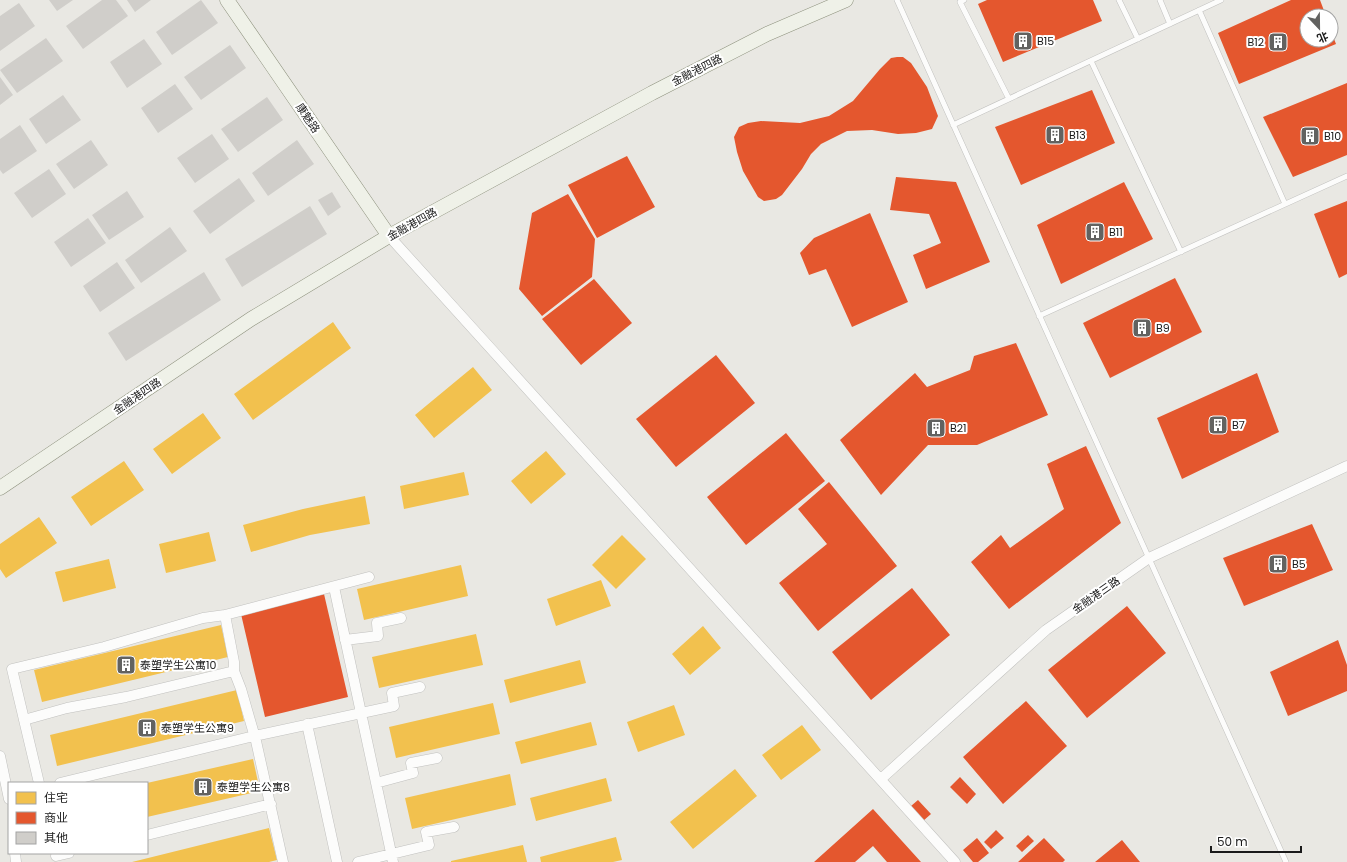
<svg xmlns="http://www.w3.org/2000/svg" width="1347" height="862" font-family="Poppins,'Noto Sans SC',sans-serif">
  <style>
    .homes { fill: #f2c14e }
    .shops { fill: #e4572e }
    .building { fill: #d0ceca }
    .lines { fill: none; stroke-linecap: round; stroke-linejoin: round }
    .lane-casing { stroke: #c1c1bf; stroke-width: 6 }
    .street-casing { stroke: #c1c1bf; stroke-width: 11 }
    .secondary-casing { stroke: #8d917d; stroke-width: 15 }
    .lane { stroke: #fcfcfb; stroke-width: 5 }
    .street { stroke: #fcfcfb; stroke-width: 10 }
    .secondary { stroke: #eff1e8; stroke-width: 14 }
    .labels { text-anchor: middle; stroke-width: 4; stroke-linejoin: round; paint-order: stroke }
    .poi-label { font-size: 11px; fill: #1a1a1a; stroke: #fff; text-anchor: start }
    .street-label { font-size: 11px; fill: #1a1a1a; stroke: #fff }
  </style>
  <rect width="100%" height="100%" fill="#e9e8e3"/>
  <path class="homes" d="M 333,322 L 351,348 L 253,420 L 234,394 Z
    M 473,367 L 492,390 L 434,438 L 415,415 Z
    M 203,413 L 221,438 L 172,474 L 153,449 Z
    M 546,451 L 566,474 L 531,504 L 511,481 Z
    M 124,461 L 144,490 L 91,526 L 71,497 Z
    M 464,472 L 469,495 L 404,509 L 400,486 Z
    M 365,496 L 370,524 L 310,535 L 251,552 L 243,525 L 303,509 Z
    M 39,517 L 57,543 L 6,578 L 0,569 L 0,544 Z
    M 209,532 L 216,561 L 166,573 L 159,544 Z
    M 622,535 L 646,559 L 616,589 L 592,565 Z
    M 109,559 L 116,588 L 63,602 L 55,572 Z
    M 461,565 L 468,596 L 364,620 L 357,589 Z
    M 601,580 L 611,606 L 556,626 L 547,599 Z
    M 221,625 L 228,657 L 42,702 L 34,670 Z
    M 703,626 L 721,648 L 690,675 L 672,654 Z
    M 476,634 L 483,665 L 379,688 L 372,657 Z
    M 580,660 L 586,683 L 510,703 L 504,680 Z
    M 237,690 L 244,721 L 57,766 L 50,735 Z
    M 493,703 L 500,734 L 396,758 L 389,727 Z
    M 674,705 L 685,735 L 638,752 L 627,722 Z
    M 591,722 L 597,745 L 521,764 L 515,742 Z
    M 802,725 L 821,750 L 781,780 L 762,755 Z
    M 253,759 L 260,791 L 147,817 L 147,783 Z
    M 735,769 L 757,796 L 693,849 L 670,822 Z
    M 510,774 L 516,805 L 412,829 L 405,798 Z
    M 606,778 L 612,801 L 536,821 L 530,798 Z
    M 269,828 L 277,860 L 269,862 L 132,862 Z
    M 616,837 L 622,860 L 613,862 L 541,862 L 540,857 Z
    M 523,845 L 527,862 L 451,862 L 451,861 Z"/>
  <path class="shops" d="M 987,0 L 1093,0 L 1102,21 L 1003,62 L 978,4 Z
    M 1291,0 L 1320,0 L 1326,16 L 1307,16 L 1307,40 L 1331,40 L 1331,31 L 1336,44 L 1239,84 L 1218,33 Z
    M 897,57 L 903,57 L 911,63 L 927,87 L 938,116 L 932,129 L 916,133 L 898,134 L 872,130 L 847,131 L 821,144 L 811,154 L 802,169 L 782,195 L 776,199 L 764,201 L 758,197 L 743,171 L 737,152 L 734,137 L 739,127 L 748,123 L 761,121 L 800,123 L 829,116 L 853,101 L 880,69 L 891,58 Z
    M 1347,83 L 1347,155 L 1293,177 L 1263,117 Z
    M 1092,90 L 1115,143 L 1021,185 L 995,127 Z
    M 627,156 L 655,207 L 597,238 L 568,185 Z
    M 896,177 L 956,182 L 990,262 L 926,289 L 913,255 L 941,243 L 929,214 L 890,210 Z
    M 1124,182 L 1153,239 L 1061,284 L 1037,225 Z
    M 568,194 L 595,239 L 592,277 L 542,316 L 519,289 L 532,213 Z
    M 1347,201 L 1347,274 L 1339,278 L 1314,214 Z
    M 870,213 L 908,302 L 852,327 L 826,269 L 809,275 L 800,253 L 814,238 Z
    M 1175,278 L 1202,332 L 1110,378 L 1083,323 Z
    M 594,279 L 632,323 L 581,365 L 542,319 Z
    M 1016,343 L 1048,415 L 977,445 L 928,445 L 881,495 L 840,440 L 915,373 L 927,387 L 970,370 L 974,356 Z
    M 716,355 L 755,403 L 676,467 L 636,419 Z
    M 1257,373 L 1279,432 L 1182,479 L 1157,418 Z
    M 786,433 L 825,481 L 746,545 L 707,497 Z
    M 1086,446 L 1121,523 L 1009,609 L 971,562 L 1001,535 L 1010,548 L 1064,509 L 1047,464 Z
    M 829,482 L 897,566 L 818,631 L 779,583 L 827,544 L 798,509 Z
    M 1312,524 L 1333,570 L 1244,606 L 1223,558 Z
    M 912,588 L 950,635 L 871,700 L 832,652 Z
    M 324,594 L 348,697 L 265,717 L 241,614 Z
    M 1127,606 L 1166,653 L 1087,718 L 1048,670 Z
    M 1338,640 L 1347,665 L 1347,691 L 1288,716 L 1270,672 Z
    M 1026,701 L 1067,746 L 1003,804 L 963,757 Z
    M 960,777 L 976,794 L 967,804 L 950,787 Z
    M 918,800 L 931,814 L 923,821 L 911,806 Z
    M 873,809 L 921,862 L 887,862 L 873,846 L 855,862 L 814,862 Z
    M 996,830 L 1004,838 L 991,849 L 984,842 Z
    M 1028,835 L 1034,841 L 1022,852 L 1016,846 Z
    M 977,838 L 989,853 L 978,862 L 973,862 L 963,850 Z
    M 1044,838 L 1065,860 L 1063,862 L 1018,862 Z
    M 1122,840 L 1140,862 L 1095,862 Z"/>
  <path class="building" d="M 49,0 L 73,0 L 57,11 Z
    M 102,0 L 116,0 L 128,16 L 83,49 L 66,26 Z
    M 127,0 L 151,0 L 135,12 Z
    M 201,0 L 218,23 L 172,55 L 156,32 Z
    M 19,3 L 35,26 L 0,51 L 0,16 Z
    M 46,38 L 63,61 L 17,93 L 0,70 Z
    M 144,39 L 162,64 L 127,88 L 110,62 Z
    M 230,45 L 246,68 L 201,100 L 184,77 Z
    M 0,77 L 13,95 L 0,105 Z
    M 175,84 L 193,109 L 158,133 L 141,108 Z
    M 63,95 L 81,120 L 46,144 L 29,119 Z
    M 267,97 L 283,120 L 238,152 L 221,129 Z
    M 20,125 L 37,151 L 3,174 L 0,170 L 0,139 Z
    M 212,134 L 229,159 L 195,183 L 177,158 Z
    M 91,140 L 108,165 L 74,189 L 56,164 Z
    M 297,140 L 314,164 L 268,196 L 252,173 Z
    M 49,169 L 66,194 L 32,218 L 14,193 Z
    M 239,178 L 255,201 L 210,234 L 193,211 Z
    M 127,191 L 144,217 L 109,240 L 92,215 Z
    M 332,192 L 341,207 L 328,216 L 318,200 Z
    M 310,206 L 327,234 L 242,287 L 225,259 Z
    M 88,218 L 106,243 L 71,267 L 54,242 Z
    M 170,227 L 187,251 L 141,283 L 125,260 Z
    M 117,262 L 135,288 L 100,312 L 83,286 Z
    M 204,272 L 221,300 L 126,361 L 108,333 Z"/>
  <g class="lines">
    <defs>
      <path id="lane" d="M 897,0 L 1286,862
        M 964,0 L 960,2 L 1009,99
        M 1119,0 L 1138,39
        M 1160,0 L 1170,24
        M 1199,10 L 1285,204
        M 1091,61 L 1181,252
        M 953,125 L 1221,0
        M 1039,316 L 1347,176"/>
      <path id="street" d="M 389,236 L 955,862
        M 334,587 L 393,862
        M 225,615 L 234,662 L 234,671 L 241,689 L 256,741 L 283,862
        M 345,640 L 378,636 L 377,623 L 401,618
        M 24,720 L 67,708 L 126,697 L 234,671
        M 307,724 L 337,862
        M 0,756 L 9,799
        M 881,779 L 1046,630 L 1149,558 L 1347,466
        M 39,783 L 12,669 L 104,647 L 203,618 L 225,615 L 369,577
        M 60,783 L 254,736 L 394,706 L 392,693 L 420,687
        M 376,783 L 413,773 L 411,763 L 437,758
        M 147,835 L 271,804
        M 15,853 L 16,862
        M 56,856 L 69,853
        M 358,862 L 429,845 L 426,832 L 454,827"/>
      <path id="secondary" d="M 227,0 L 389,236
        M 0,488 L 251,319 L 389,236 L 652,93 L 767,34 L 846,0"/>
    </defs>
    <use href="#lane" class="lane-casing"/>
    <use href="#street" class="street-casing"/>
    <use href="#secondary" class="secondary-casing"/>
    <use href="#lane" class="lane"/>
    <use href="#street" class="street"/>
    <use href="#secondary" class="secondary"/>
  </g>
  <defs>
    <symbol id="building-square" viewBox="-11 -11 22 22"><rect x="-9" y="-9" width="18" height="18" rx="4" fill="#626260" stroke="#fff"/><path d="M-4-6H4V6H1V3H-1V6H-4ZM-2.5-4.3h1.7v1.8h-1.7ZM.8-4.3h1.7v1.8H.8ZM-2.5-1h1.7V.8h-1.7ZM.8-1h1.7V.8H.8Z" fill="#fff"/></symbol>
  </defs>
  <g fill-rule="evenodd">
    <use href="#building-square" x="1012" y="30" width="22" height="22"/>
    <use href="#building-square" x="1267" y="31" width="22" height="22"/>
    <use href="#building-square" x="1044" y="124" width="22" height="22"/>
    <use href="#building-square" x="1299" y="125" width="22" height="22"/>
    <use href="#building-square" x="1084" y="221" width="22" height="22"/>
    <use href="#building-square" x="1131" y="317" width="22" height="22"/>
    <use href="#building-square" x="1207" y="414" width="22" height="22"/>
    <use href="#building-square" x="925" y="417" width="22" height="22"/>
    <use href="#building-square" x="1267" y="553" width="22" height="22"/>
    <use href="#building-square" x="115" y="654" width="22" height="22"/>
    <use href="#building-square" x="136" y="717" width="22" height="22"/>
    <use href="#building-square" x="192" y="776" width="22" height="22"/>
  </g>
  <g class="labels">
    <g class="poi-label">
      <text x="1037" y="45">B15</text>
      <text x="1264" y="46" text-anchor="end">B12</text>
      <text x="1069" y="139">B13</text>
      <text x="1324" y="140">B10</text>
      <text x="1109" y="236">B11</text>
      <text x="1156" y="332">B9</text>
      <text x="1232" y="429">B7</text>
      <text x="950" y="432">B21</text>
      <text x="1292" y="568">B5</text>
      <text x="140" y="669">泰塑学生公寓10</text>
      <text x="161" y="732">泰塑学生公寓9</text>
      <text x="217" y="791">泰塑学生公寓8</text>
    </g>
    <g class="street-label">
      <text transform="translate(697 70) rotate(-27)" y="4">金融港四路</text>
      <text transform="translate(308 118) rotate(56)" y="4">康魅路</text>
      <text transform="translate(412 224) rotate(-29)" y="4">金融港四路</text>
      <text transform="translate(137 396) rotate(-34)" y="4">金融港四路</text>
      <text transform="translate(1096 595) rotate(-35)" y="4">金融港三路</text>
    </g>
  </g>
  <rect x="8" y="782" width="140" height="72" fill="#ffffff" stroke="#a3a3a3"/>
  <rect x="16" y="792" width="20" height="12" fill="#f2c14e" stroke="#a3a3a3"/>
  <text x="44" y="802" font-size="12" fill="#1a1a1a">住宅</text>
  <rect x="16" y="812" width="20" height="12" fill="#e4572e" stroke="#a3a3a3"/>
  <text x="44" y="822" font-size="12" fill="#1a1a1a">商业</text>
  <rect x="16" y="832" width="20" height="12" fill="#d0ceca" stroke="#a3a3a3"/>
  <text x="44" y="842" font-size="12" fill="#1a1a1a">其他</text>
  <g transform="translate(1319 28) rotate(158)"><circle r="19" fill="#ffffff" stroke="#a3a3a3"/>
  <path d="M0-3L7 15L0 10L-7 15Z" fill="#626260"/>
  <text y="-6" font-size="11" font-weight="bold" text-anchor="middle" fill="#1a1a1a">北</text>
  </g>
  <path d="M1211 846v6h90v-6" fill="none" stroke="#1a1a1a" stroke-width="2"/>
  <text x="1217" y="846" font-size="12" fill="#1a1a1a" stroke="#ffffff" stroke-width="3" paint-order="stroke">50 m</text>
</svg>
